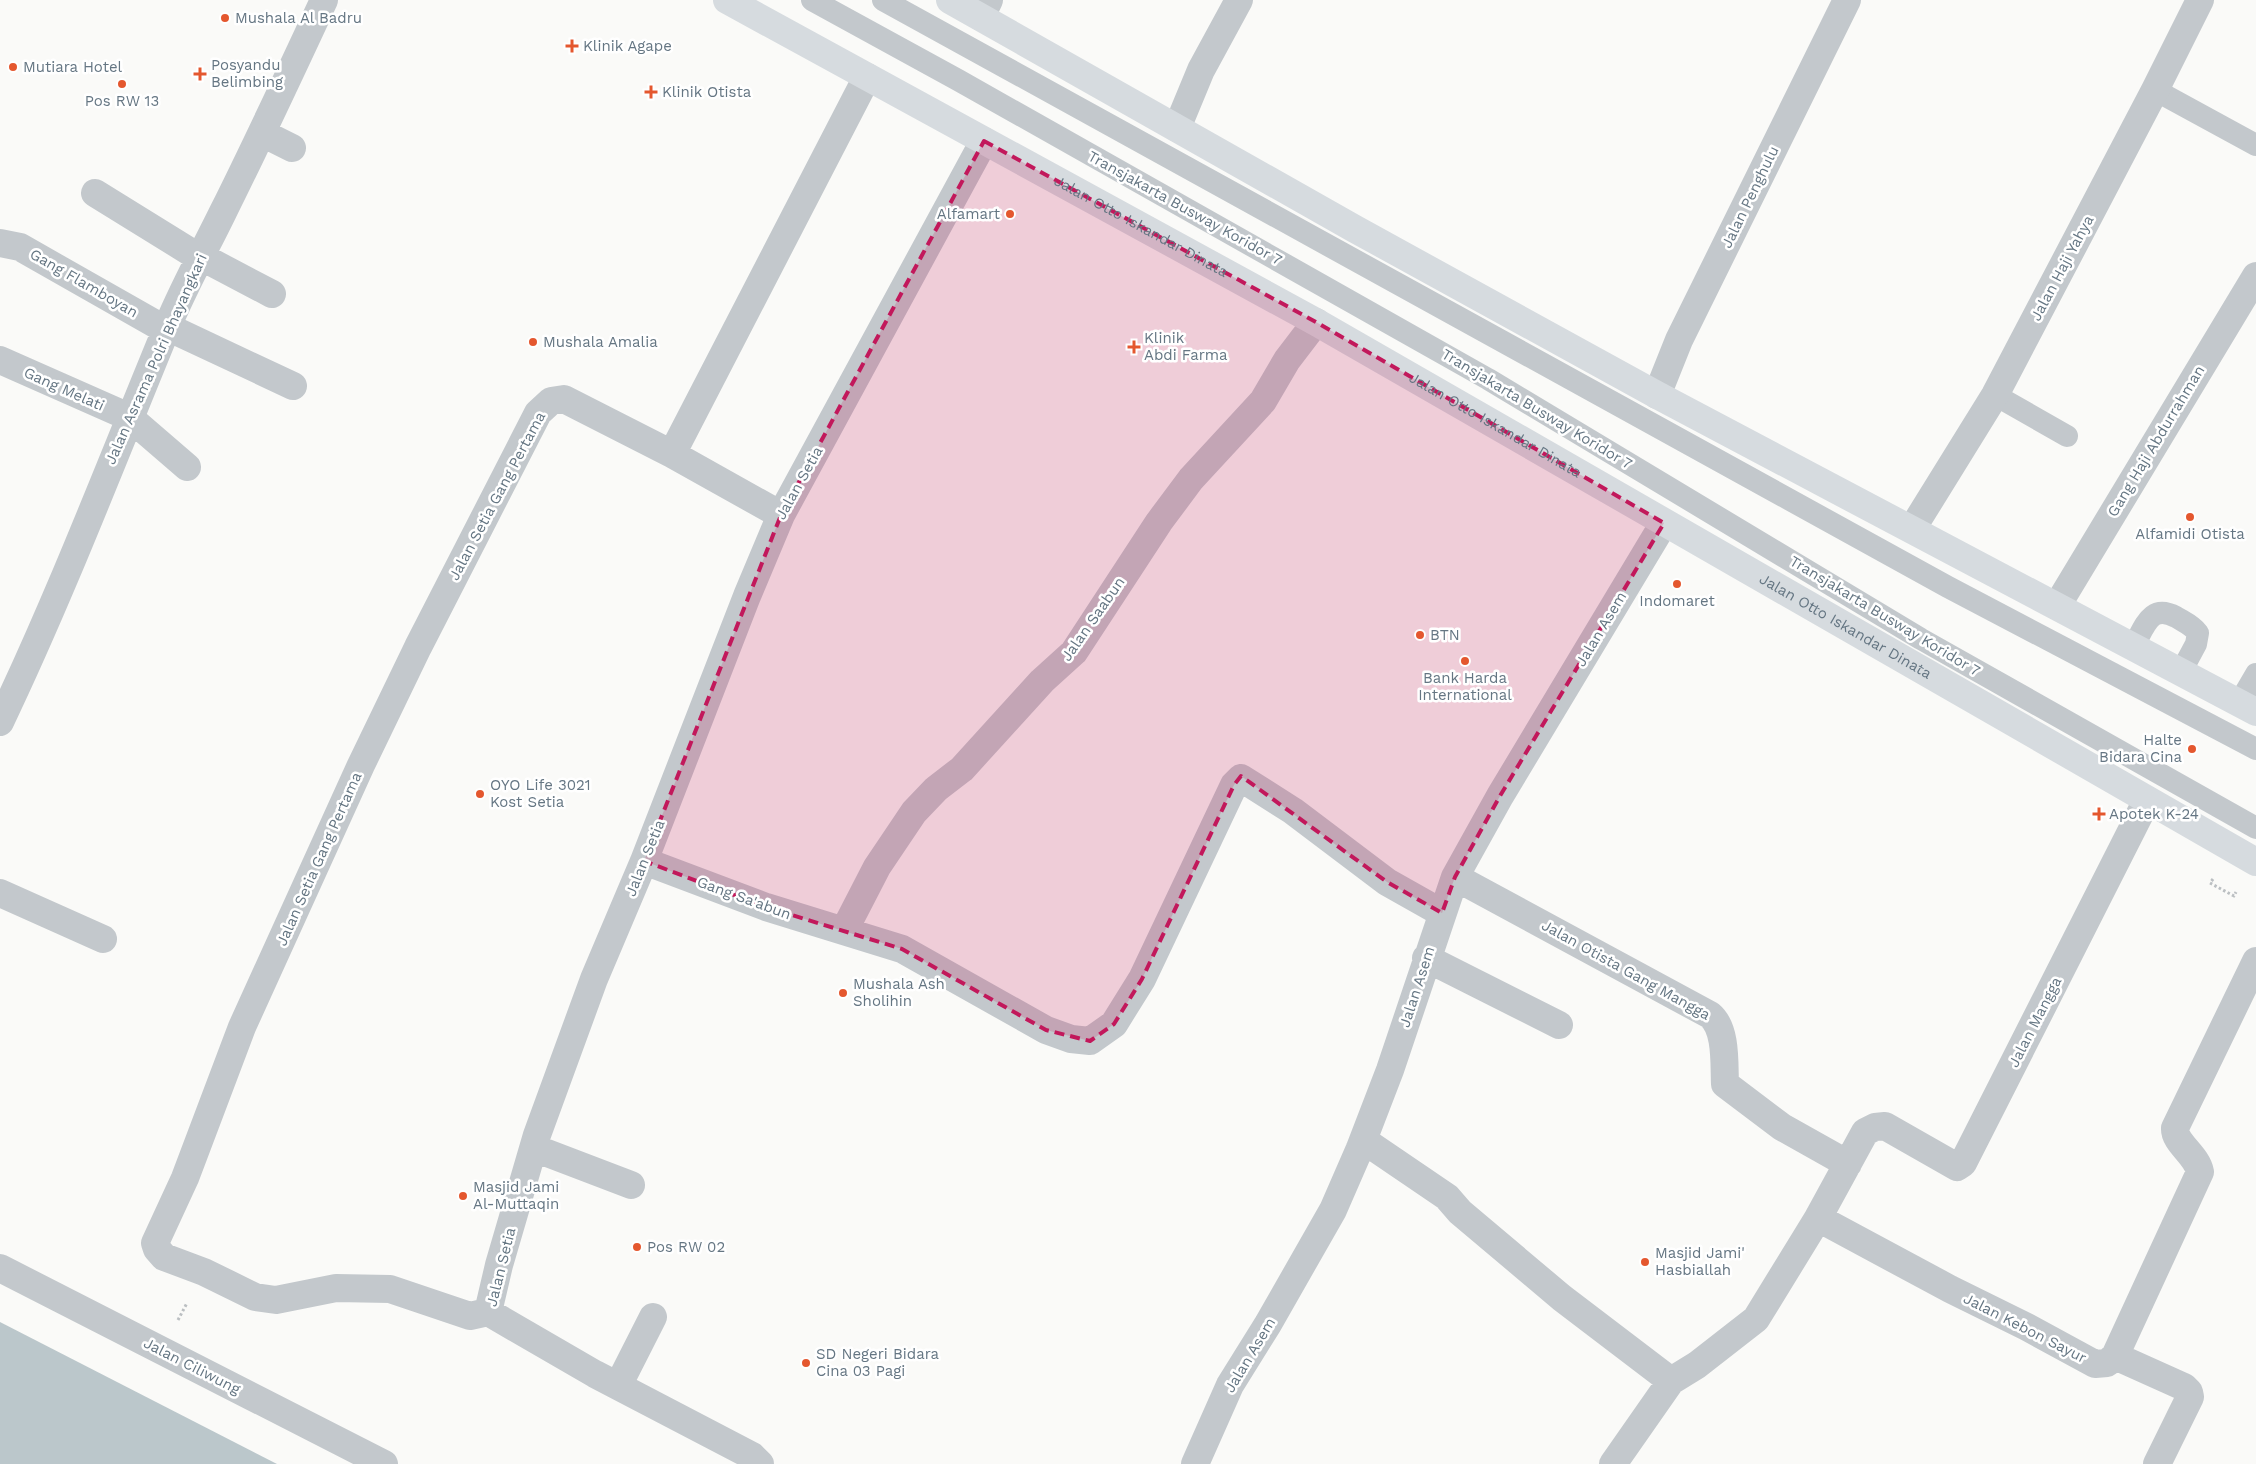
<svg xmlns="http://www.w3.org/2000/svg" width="2256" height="1464" font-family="'Work Sans',sans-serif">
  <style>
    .water { fill: #bbc7cb }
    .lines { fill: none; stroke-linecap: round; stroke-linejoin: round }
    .path { stroke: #bbbfc2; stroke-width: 3; stroke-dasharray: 2.5 2.5; stroke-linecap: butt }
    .service { stroke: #c3c8cc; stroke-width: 22 }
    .minor { stroke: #c3c8cc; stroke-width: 28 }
    .primary { stroke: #d6dbdf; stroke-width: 28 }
    .marked { fill: #c2185b; fill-opacity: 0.2; stroke: #c2185b; stroke-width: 4; stroke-dasharray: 10 6; stroke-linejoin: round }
    .poi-dot { fill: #e4572e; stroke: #fff; stroke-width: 2 }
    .labels { text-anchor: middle; stroke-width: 5; stroke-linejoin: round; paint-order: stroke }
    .poi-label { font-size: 15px; fill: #657683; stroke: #fff; text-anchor: start }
    .street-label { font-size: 15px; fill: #657683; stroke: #fff }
  </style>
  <rect width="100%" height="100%" fill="#fafaf8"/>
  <path class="water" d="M 0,1322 L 277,1464 L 0,1464 Z"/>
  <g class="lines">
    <path class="path" d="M 2213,879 L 2210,883 L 2234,896 L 2236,892
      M 178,1320 L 187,1303"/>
    <path class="service" d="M 812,0 L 958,80 L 1488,379 L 1921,639 L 2256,828
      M 883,0 L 1948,587 L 2256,749
      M 2155,90 L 2256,145
      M 1995,395 L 2067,436
      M 2133,647 C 2145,627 2150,603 2176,617 C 2184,622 2192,625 2198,633 L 2196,644 L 2181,672
      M 2239,703 L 2256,674"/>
    <path class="minor" d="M 981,17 L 989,0
      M 1177,128 L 1201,70 L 1239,0
      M 262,133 L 292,148
      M 95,193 L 200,258
      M 0,243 L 20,247 L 166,330 L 178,332 L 293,386
      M 200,256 L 272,294
      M 0,360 L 129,417 L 187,467
      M 1657,395 L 1679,340 L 1847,0
      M 672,454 L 867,77
      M 1912,529 L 1995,395 L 2155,90 L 2200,0
      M 2057,606 L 2256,276
      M 0,722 C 61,594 112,461 166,330 C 182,290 204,251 223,212 C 258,142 291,71 324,0
      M 644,861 L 766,907 L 902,949 L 1046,1030 L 1071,1039 L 1090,1041 L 1114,1024 L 1142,979 L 1234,785 L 1241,778 L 1293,811 L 1387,882 L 1442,913
      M 1455,877 L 1710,1015 C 1727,1029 1724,1065 1725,1084 L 1782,1127 L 1848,1164
      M 0,893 L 103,939
      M 844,931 L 877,867 L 914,812 L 936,789 L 962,769 L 1042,681 L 1074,652 L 1159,522 L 1191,479 L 1263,401 L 1287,360 L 1316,322
      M 1426,958 L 1559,1025
      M 534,1148 L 631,1185
      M 1360,1148 L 1372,1146 L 1447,1197 L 1460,1212 L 1562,1298 L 1671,1381
      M 1818,1218 L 1950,1289 L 2027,1327 L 2095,1364 L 2107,1363 L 2115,1356 L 2184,1387 L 2189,1392 L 2190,1397 L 2157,1464
      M 0,1268 L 384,1464
      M 488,1312 L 470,1316 L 390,1289 L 336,1288 L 276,1300 L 255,1297 L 204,1272 L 164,1257 L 157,1249 L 155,1243 L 185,1178 L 242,1027 L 361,765 L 418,647 L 538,413 L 551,401 L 564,399 L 672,454 L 781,515
      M 488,1312 L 499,1265 L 537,1135 L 594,979 L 644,861 L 747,596 L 781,515 L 984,141
      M 488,1312 L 595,1374 L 752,1456 L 760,1464
      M 2115,1356 L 2200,1172 C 2197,1155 2174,1143 2175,1128 L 2256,961
      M 618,1386 L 653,1317
      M 1195,1464 L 1230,1385 L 1268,1324 L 1333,1210 L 1360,1148 L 1390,1070 L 1455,877 L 1500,796 L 1664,523
      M 1613,1464 L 1671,1381 L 1697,1365 L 1756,1319 L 1818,1218 L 1865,1132 L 1875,1127 L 1885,1126 L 1957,1167 L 1963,1163 L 2147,800"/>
    <g class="primary">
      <path id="s1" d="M 727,0 L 1316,322 L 2256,862"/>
      <path d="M 950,0 L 1355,229 L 1657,395 L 2256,712"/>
    </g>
  </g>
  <path class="marked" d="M 984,141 L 1316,322 L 1664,523 L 1500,796 L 1455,877 L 1442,913 L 1387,882 L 1241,776 L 1234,785 L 1142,979 L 1114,1024 L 1090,1041 L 1046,1030 L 902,949 L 766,907 L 644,861 L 781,515 Z"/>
  <g class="poi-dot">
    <circle cx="225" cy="18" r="5"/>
    <path d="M569.5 38.5h5v5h5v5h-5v5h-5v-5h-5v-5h5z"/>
    <circle cx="13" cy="67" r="5"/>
    <path d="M197.5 66.5h5v5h5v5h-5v5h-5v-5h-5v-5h5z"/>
    <circle cx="122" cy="84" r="5"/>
    <path d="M648.5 84.5h5v5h5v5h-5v5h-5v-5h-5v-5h5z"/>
    <circle cx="1010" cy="214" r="5"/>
    <circle cx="533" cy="342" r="5"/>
    <path d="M1131.5 339.5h5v5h5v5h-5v5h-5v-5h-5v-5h5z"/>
    <circle cx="2190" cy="517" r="5"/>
    <circle cx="1677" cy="584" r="5"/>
    <circle cx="1420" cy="635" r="5"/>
    <circle cx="1465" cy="661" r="5"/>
    <circle cx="2192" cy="749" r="5"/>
    <circle cx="480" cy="794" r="5"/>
    <path d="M2096.5 806.5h5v5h5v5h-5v5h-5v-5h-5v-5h5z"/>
    <circle cx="843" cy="993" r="5"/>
    <circle cx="463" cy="1196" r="5"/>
    <circle cx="637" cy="1247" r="5"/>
    <circle cx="1645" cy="1262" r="5"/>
    <circle cx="806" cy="1363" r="5"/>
  </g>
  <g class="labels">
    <g class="poi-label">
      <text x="235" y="23">Mushala Al Badru</text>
      <text x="583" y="51">Klinik Agape</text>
      <text x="211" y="70">Posyandu<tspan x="211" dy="17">Belimbing</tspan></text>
      <text x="23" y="72">Mutiara Hotel</text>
      <text x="662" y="97">Klinik Otista</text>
      <text x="122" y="106" text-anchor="middle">Pos RW 13</text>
      <text x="1000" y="219" text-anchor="end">Alfamart</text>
      <text x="1144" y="343">Klinik<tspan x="1144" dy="17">Abdi Farma</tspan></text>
      <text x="543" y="347">Mushala Amalia</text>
      <text x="2190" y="539" text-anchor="middle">Alfamidi Otista</text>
      <text x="1677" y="606" text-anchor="middle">Indomaret</text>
      <text x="1430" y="640">BTN</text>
      <text x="1465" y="683" text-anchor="middle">Bank Harda<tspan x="1465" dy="17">International</tspan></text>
      <text x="2182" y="745" text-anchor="end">Halte<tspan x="2182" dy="17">Bidara Cina</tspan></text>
      <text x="490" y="790">OYO Life 3021<tspan x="490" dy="17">Kost Setia</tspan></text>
      <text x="2109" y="819">Apotek K-24</text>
      <text x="853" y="989">Mushala Ash<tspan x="853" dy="17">Sholihin</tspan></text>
      <text x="473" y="1192">Masjid Jami<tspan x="473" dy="17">Al-Muttaqin</tspan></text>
      <text x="647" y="1252">Pos RW 02</text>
      <text x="1655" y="1258">Masjid Jami'<tspan x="1655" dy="17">Hasbiallah</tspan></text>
      <text x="816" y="1359">SD Negeri Bidara<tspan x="816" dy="17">Cina 03 Pagi</tspan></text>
    </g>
    <g class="street-label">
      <text transform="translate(1750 197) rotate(-64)" y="5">Jalan Penghulu</text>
      <text transform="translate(1185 208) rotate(29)" y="5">Transjakarta Busway Koridor 7</text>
      <text dy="5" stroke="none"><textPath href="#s1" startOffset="472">Jalan Otto Iskandar Dinata</textPath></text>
      <text transform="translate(2062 268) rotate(-62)" y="5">Jalan Haji Yahya</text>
      <text transform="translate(84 283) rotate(30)" y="5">Gang Flamboyan</text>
      <text transform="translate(156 359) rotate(-66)" y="5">Jalan Asrama Polri Bhayangkari</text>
      <text transform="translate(64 389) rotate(24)" y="5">Gang Melati</text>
      <text transform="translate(1537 409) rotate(31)" y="5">Transjakarta Busway Koridor 7</text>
      <text dy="5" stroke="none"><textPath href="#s1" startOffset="878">Jalan Otto Iskandar Dinata</textPath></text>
      <text transform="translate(2156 441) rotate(-59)" y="5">Gang Haji Abdurrahman</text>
      <text transform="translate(799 483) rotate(-61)" y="5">Jalan Setia</text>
      <text transform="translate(497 496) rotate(-62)" y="5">Jalan Setia Gang Pertama</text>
      <text transform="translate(1885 616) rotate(31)" y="5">Transjakarta Busway Koridor 7</text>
      <text transform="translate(1093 619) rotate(-55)" y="5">Jalan Saabun</text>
      <text dy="5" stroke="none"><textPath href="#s1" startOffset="1282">Jalan Otto Iskandar Dinata</textPath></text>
      <text transform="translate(1601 629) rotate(-59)" y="5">Jalan Asem</text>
      <text transform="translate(645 858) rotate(-68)" y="5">Jalan Setia</text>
      <text transform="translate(319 859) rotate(-66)" y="5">Jalan Setia Gang Pertama</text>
      <text transform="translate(744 898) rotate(20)" y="5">Gang Sa'abun</text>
      <text transform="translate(1626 970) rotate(29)" y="5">Jalan Otista Gang Mangga</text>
      <text transform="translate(1417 987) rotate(-72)" y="5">Jalan Asem</text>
      <text transform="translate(2035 1022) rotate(-63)" y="5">Jalan Mangga</text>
      <text transform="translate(501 1267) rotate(-76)" y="5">Jalan Setia</text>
      <text transform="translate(2025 1328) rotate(27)" y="5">Jalan Kebon Sayur</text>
      <text transform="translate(1250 1355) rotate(-59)" y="5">Jalan Asem</text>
      <text transform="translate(192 1366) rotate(27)" y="5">Jalan Ciliwung</text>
    </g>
  </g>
</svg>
